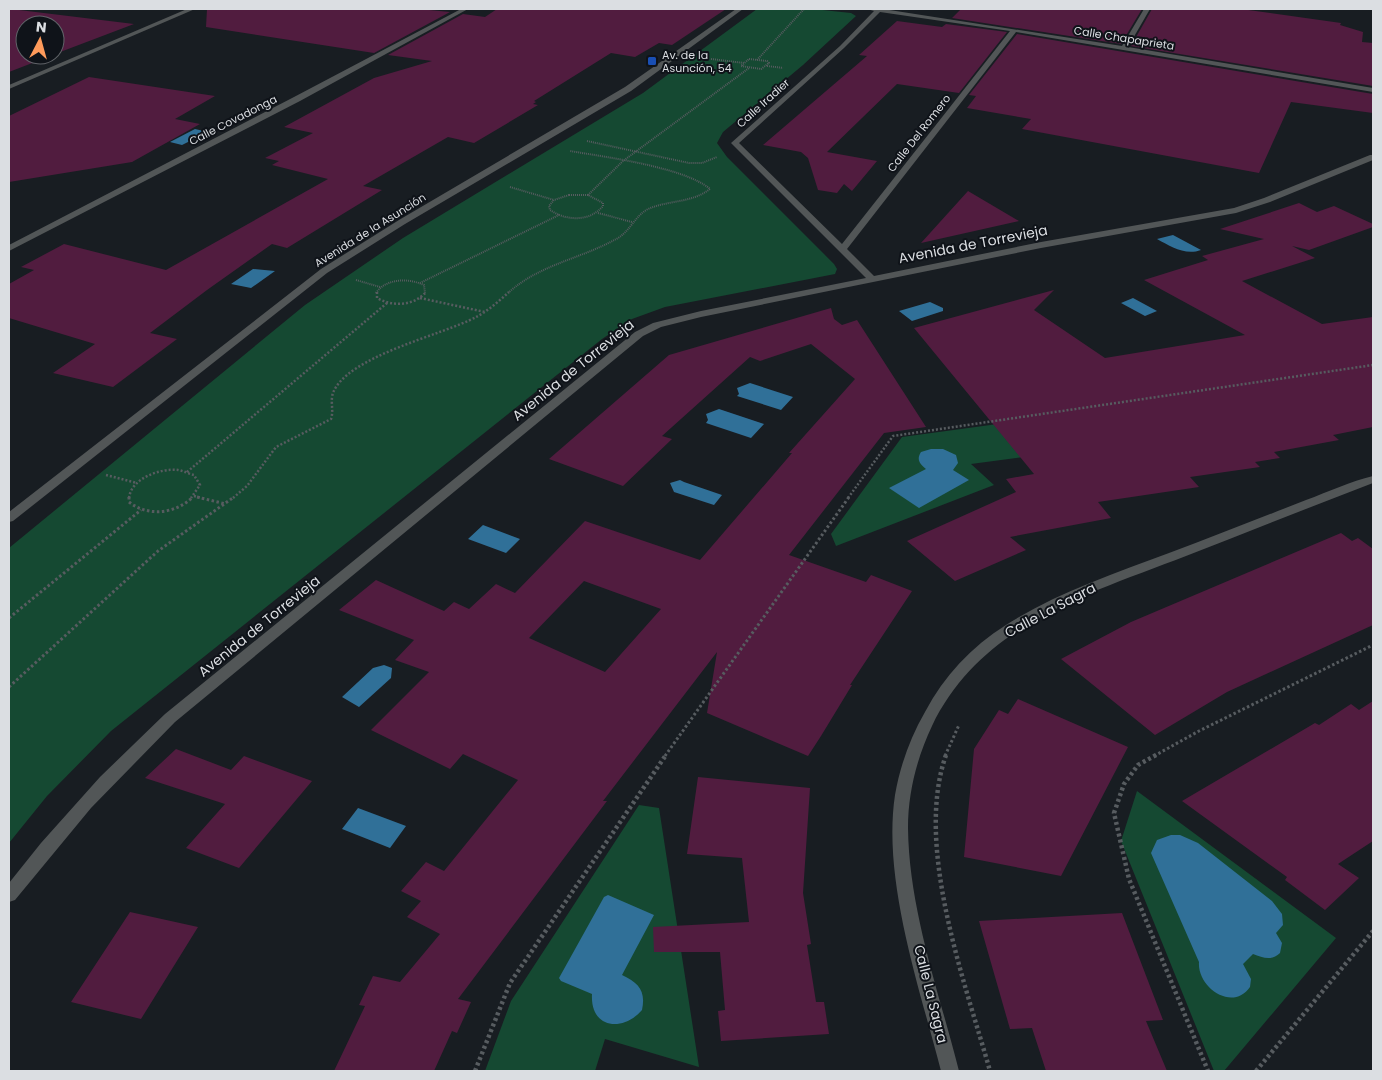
<svg xmlns="http://www.w3.org/2000/svg" width="1382" height="1080" font-family="Poppins,sans-serif">
  <style>
    .green { fill: #154932 }
    .water { fill: #307098 }
    .building { fill: #511c3f; fill-rule: evenodd }
    .lines { fill: none; stroke-linecap: round; stroke-linejoin: round }
    .path-far3 { stroke: #575c60; stroke-width: 2; stroke-dasharray: 1 1; stroke-linecap: butt }
    .path-far2 { stroke: #575c60; stroke-width: 2.5; stroke-dasharray: 2 2; stroke-linecap: butt }
    .path-far1 { stroke: #575c60; stroke-width: 3; stroke-dasharray: 2.5 2.5; stroke-linecap: butt }
    .path { stroke: #575c60; stroke-width: 4.5; stroke-dasharray: 3 3; stroke-linecap: butt }
    .minor { fill: #525657; fill-rule: evenodd }
    .transit-dot { fill: #1a4fb4; stroke: #0f1319; stroke-width: 2 }
    .labels { text-anchor: middle; stroke-width: 4; stroke-linejoin: round; paint-order: stroke }
    .far-street-label { font-size: 11px; fill: #dbdee2; stroke: #0f1319 }
    .far-poi-label { font-size: 11px; fill: #dbdee2; stroke: #0f1319; text-anchor: start }
    .street-label { font-size: 14px; fill: #dbdee2; stroke: #0f1319 }
  </style>
  <rect width="100%" height="100%" fill="#181d22"/>
  <path class="green" d="M 757,9 L 813,9 L 851,13 L 856,16 L 803,65 L 723,132 L 717,143 L 727,157 L 834,264 L 837,269 L 835,274 L 665,307 L 632,319 L 602,339 L 111,731 L 47,796 L 9,843 L 9,548 L 305,305 L 403,238 L 643,93 Z
    M 1139,405 L 1068,451 L 971,464 L 994,485 L 836,546 L 831,534 L 902,437 Z
    M 1137,791 L 1336,938 L 1224,1071 L 1214,1071 L 1121,841 Z
    M 639,805 L 659,808 L 699,1067 L 605,1039 L 595,1071 L 485,1071 L 511,1001 Z"/>
  <path class="water" d="M 195,129 L 208,132 L 182,145 L 170,142 Z
    M 1173,235 L 1201,250 C 1185,256 1170,246 1157,239 Z
    M 253,269 L 275,271 L 251,288 L 231,284 Z
    M 1133,298 L 1157,311 L 1145,316 L 1121,303 Z
    M 930,302 L 943,308 L 943,311 L 912,321 L 899,311 Z
    M 750,383 L 793,397 L 781,410 L 737,396 L 739,394 L 737,388 Z
    M 719,409 L 764,424 L 751,438 L 706,423 L 708,420 L 706,414 Z
    M 931,449 L 943,449 L 956,455 L 958,463 L 953,470 L 969,480 L 919,508 L 889,488 L 926,469 C 920,464 916,460 921,452 Z
    M 680,480 L 684,482 L 722,495 L 714,505 L 674,492 L 670,483 Z
    M 483,525 L 520,539 L 506,553 L 468,539 Z
    M 384,665 L 392,668 L 391,678 L 359,707 L 342,697 L 373,668 Z
    M 358,808 L 406,826 L 390,848 L 342,829 Z
    M 1171,835 L 1180,835 L 1198,843 L 1272,901 L 1282,914 L 1283,925 L 1276,933 L 1282,943 L 1280,953 C 1272,961 1263,958 1253,954 L 1243,964 L 1251,979 L 1250,987 C 1233,1012 1197,988 1199,962 L 1151,853 L 1157,840 Z
    M 608,895 L 654,915 L 622,975 C 639,983 646,991 642,1010 C 622,1033 590,1028 592,994 L 561,981 L 559,978 L 604,897 Z"/>
  <path class="building" d="M 9,9 L 11,9 L 134,24 L 55,54 L 55,25 L 25,25 L 25,55 L 53,55 L 9,72 Z
    M 207,9 L 419,9 L 450,12 L 374,53 L 206,27 Z
    M 497,9 L 726,9 L 672,45 L 659,43 L 635,57 L 611,53 L 534,101 L 536,102 L 533,104 L 538,105 L 474,143 L 448,137 L 363,186 L 382,190 L 287,248 L 272,244 L 207,290 L 150,333 L 177,339 L 113,387 L 53,373 L 95,344 L 9,318 L 9,284 L 34,270 L 21,267 L 64,244 L 166,270 L 328,179 L 272,165 L 279,161 L 265,158 L 313,133 L 284,127 L 374,78 L 432,61 L 388,55 L 463,14 L 485,17 Z
    M 961,9 L 1142,9 L 1121,44 L 952,18 Z
    M 1152,9 L 1241,9 L 1341,23 L 1340,25 L 1363,32 L 1362,42 L 1373,43 L 1373,86 L 1131,46 Z
    M 897,21 L 942,27 L 946,24 L 1007,32 L 959,93 L 897,84 L 827,152 L 877,161 L 852,191 L 844,184 L 837,193 L 818,190 L 808,158 L 801,152 L 763,145 L 867,56 L 859,55 Z
    M 1017,34 L 1373,94 L 1373,113 L 1291,102 L 1259,173 L 1022,129 L 1031,119 L 967,108 L 976,96 L 969,95 Z
    M 89,77 L 215,96 L 175,119 L 200,124 L 132,162 L 9,182 L 9,116 Z
    M 968,191 L 1019,221 L 921,243 Z
    M 1299,203 L 1317,212 L 1334,206 L 1373,224 L 1373,227 L 1309,250 L 1292,246 L 1315,258 L 1242,281 L 1322,324 L 1373,317 L 1373,427 L 1333,435 L 1339,440 L 1274,452 L 1280,458 L 1255,462 L 1260,467 L 1190,477 L 1199,487 L 1098,502 L 1111,518 L 1010,537 L 1026,550 L 955,581 L 907,541 L 1016,492 L 1006,479 L 1034,474 L 914,328 L 1054,290 L 1034,310 L 1105,358 L 1245,335 L 1144,280 L 1208,260 L 1202,256 L 1264,239 L 1220,229 Z
    M 831,308 L 834,319 L 842,325 L 857,320 L 926,427 L 884,433 L 789,555 L 866,582 L 871,575 L 912,591 L 850,685 L 852,685 L 821,736 L 808,756 L 707,713 L 717,652 L 603,801 L 607,801 L 458,999 L 471,1002 L 457,1033 L 452,1031 L 434,1071 L 334,1071 L 365,1006 L 359,1005 L 373,976 L 400,982 L 440,934 L 407,917 L 421,901 L 401,891 L 426,862 L 444,871 L 518,780 L 463,754 L 450,769 L 371,730 L 429,672 L 395,660 L 414,640 L 339,610 L 376,580 L 444,611 L 454,602 L 469,609 L 496,584 L 515,593 L 585,521 L 700,560 L 792,453 L 789,453 L 855,379 L 811,344 L 760,361 L 750,357 L 662,436 L 672,439 L 623,486 L 549,459 L 669,355 ZM 584,581 L 661,609 L 605,672 L 529,638 Z
    M 1341,533 L 1352,541 L 1358,538 L 1373,549 L 1373,625 L 1227,692 L 1155,735 L 1061,659 L 1131,622 Z
    M 1018,699 L 1128,747 L 1061,876 L 964,857 L 974,749 L 999,710 L 1008,714 Z
    M 1373,701 L 1373,841 L 1338,864 L 1359,878 L 1325,910 L 1285,880 L 1287,877 L 1182,801 L 1315,723 L 1319,725 L 1351,704 L 1359,710 Z
    M 176,749 L 231,770 L 244,756 L 312,781 L 239,868 L 186,848 L 225,804 L 145,778 Z
    M 698,777 L 810,788 L 803,893 L 811,944 L 807,945 L 816,1002 L 824,1002 L 829,1034 L 721,1041 L 718,1011 L 725,1010 L 720,952 L 654,952 L 653,927 L 749,922 L 742,858 L 687,854 Z
    M 130,912 L 198,927 L 141,1019 L 71,1002 Z
    M 1122,913 L 1163,1020 L 1146,1021 L 1167,1071 L 1046,1071 L 1032,1028 L 1010,1029 L 979,921 Z"/>
  <g class="lines">
    <path class="path-far3" d="M 711,59 L 744,63
      M 749,59 L 767,61 L 769,63 L 761,69 L 741,66 Z
      M 757,60 L 804,9
      M 767,66 L 783,68
      M 587,141 L 689,163 L 702,163 L 717,157
      M 510,187 L 554,200
      M 569,195 L 588,195 L 603,203 L 603,206 C 590,222 566,221 550,210 L 549,206 L 554,200 Z
      M 588,195 L 623,161 L 749,68
      M 598,213 L 632,222
      M 356,280 L 380,287
      M 420,283 L 559,215
      M 376,293 C 386,278 409,278 424,285 L 425,293
      M 508,293 C 540,264 581,259 618,238 C 630,231 635,216 648,209 C 669,200 692,203 710,189 C 684,167 605,157 570,151"/>
    <path class="path-far2" d="M 377,292 L 377,298 C 393,307 414,306 426,292
      M 420,298 L 485,312
      M 187,472 L 387,303
      M 106,475 L 137,483
      M 194,496 L 202,498
      M 129,498 C 131,478 161,468 178,470 C 184,471 189,474 194,475 L 200,485 L 191,498
      M 233,498 L 247,486 L 276,447 L 331,419 C 334,411 330,401 333,393 C 347,356 443,335 476,317 C 488,311 499,301 509,292
      M 848,498 L 893,436 L 1373,365"/>
    <path class="path-far1" d="M 129,497 L 129,502 C 148,517 175,514 193,497
      M 197,497 L 226,504
      M 9,618 L 141,510
      M 9,687 L 158,551 L 234,497
      M 665,756 L 849,497
      M 945,756 L 959,725
      M 1154,756 L 1199,731 L 1373,645"/>
    <path class="path" d="M 946,755 C 914,846 965,982 990,1071
      M 1156,755 L 1138,765 L 1124,784 L 1114,813 L 1129,879 L 1208,1071
      M 475,1071 L 510,983 L 666,755
      M 1256,1071 L 1373,931"/>
    <path class="minor" d="M 187,9 L 195,9 L 9,89 L 9,85 Z
      M 461,9 L 468,9 L 300,101 L 9,251 L 9,245 L 294,97 Z
      M 736,9 L 743,9 L 631,91 L 405,224 L 327,273 L 13,521 L 9,522 L 9,512 L 321,269 L 399,220 L 625,87 Z
      M 867,9 L 883,9 L 1122,46 L 1144,9 L 1150,9 L 1128,47 L 1373,88 L 1373,92 L 1016,32 L 847,249 L 874,276 L 1041,242 L 1234,208 L 1264,198 L 1370,155 L 1373,155 L 1373,160 L 1270,202 L 1236,213 L 1041,248 L 701,317 L 661,327 L 643,336 L 175,722 L 91,808 L 15,900 L 9,902 L 9,883 L 41,843 L 100,777 L 165,714 L 635,332 L 653,323 L 701,311 L 866,278 L 731,143 L 840,46 L 874,11 ZM 880,12 L 1010,31 L 842,244 L 739,143 L 844,48 Z
      M 1373,476 L 1373,483 C 1310,507 1248,532 1186,556 C 1088,594 981,624 932,726 C 917,758 908,792 908,828 C 909,910 939,992 959,1071 L 941,1071 C 920,989 882,880 895,795 C 900,766 910,738 925,712 C 944,676 971,647 1006,625 C 1056,593 1113,574 1169,553 C 1215,536 1260,518 1306,500 C 1328,492 1351,481 1373,476 Z"/>
  </g>
  <rect class="transit-dot" x="647" y="56" width="10" height="10" rx="2.5"/>
  <g class="labels">
    <g class="far-street-label">
      <text transform="translate(1124 38) rotate(9)" y="4">Calle Chapaprieta</text>
      <text transform="translate(763 103) rotate(-42)" y="4">Calle Iradier</text>
      <text transform="translate(233 120) rotate(-27)" y="4">Calle Covadonga</text>
      <text transform="translate(919 133) rotate(-52)" y="4">Calle Del Romero</text>
      <text transform="translate(370 230) rotate(-32)" y="4">Avenida de la Asunción</text>
    </g>
    <g class="far-poi-label">
      <text x="662" y="59">Av. de la<tspan x="662" dy="13">Asunción, 54</tspan></text>
    </g>
    <g class="street-label">
      <text transform="translate(973 244) rotate(-11)" y="5">Avenida de Torrevieja</text>
      <text transform="translate(573 370) rotate(-39)" y="5">Avenida de Torrevieja</text>
      <text transform="translate(1050 610) rotate(-28)" y="5">Calle La Sagra</text>
      <text transform="translate(259 626) rotate(-39)" y="5">Avenida de Torrevieja</text>
      <text transform="translate(931 994) rotate(76)" y="5">Calle La Sagra</text>
    </g>
  </g>
  <rect width="1382" height="1080" fill="none" stroke="#dbdee2" stroke-width="20"/>
  <g transform="translate(40 40) rotate(6)"><circle r="24" fill="#0f1319" stroke="#616469"/>
  <path d="M0-4L9 19L0 12L-9 19Z" fill="#ff9b5b"/>
  <text y="-8" font-size="14" font-weight="bold" text-anchor="middle" fill="#dbdee2">N</text>
  </g>
</svg>
